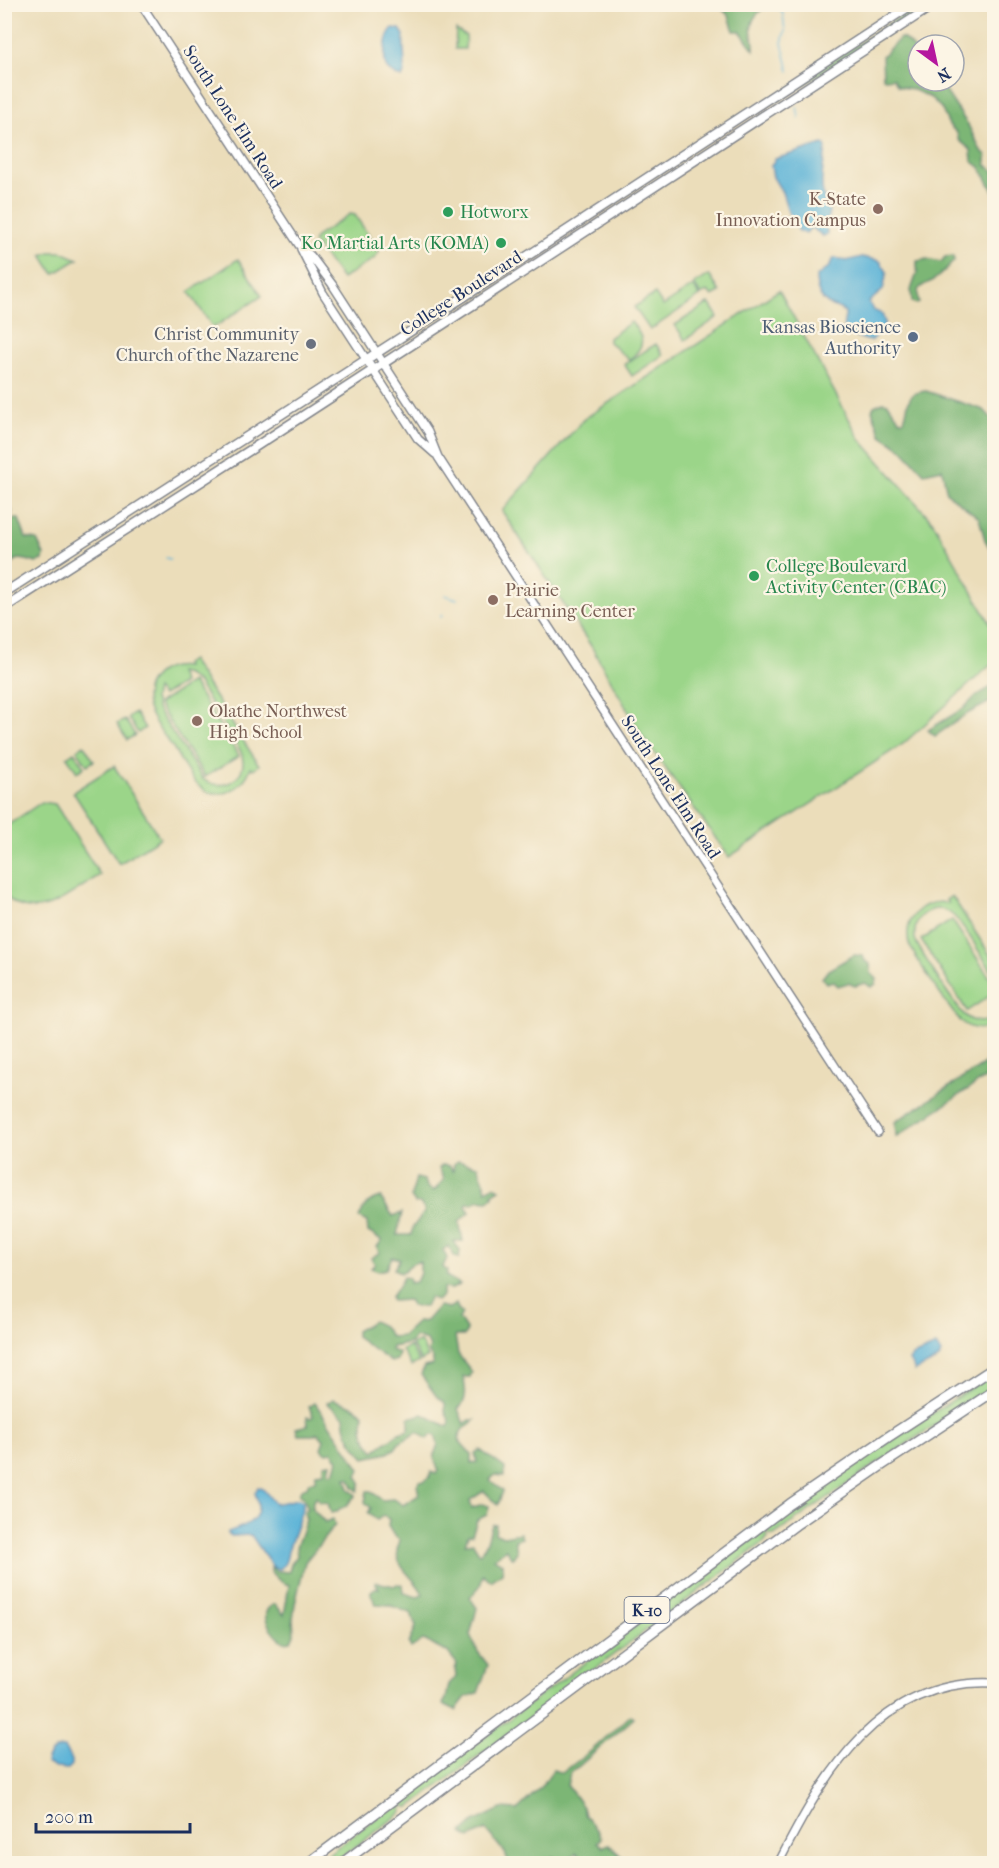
<svg xmlns="http://www.w3.org/2000/svg" width="999" height="1868" font-family="'IM FELL French Canon',serif">
  <style>
    .green { fill: #9bd589; stroke: #5b8274; stroke-width: 1.5; fill-rule: evenodd }
    .forest { fill: #7cb675; stroke: #4c726a; stroke-width: 1.5 }
    .water { fill: #5ab2d7; stroke: #3a709a; stroke-width: 1.5 }
    .lines { fill: none; stroke-linecap: round; stroke-linejoin: round }
    .stream { stroke: #5ab2d7; stroke-width: 1.5 }
    .minor-casing { stroke: #83868c; stroke-width: 10 }
    .major-casing { stroke: #83868c; stroke-width: 11 }
    .highway-casing { stroke: #83868c; stroke-width: 12 }
    .minor { stroke: #fff; stroke-width: 7 }
    .major { stroke: #fff; stroke-width: 8 }
    .highway { stroke: #fff; stroke-width: 9 }
    .education-dot { fill: #8d6e63; stroke: #fcf5e5; stroke-width: 2 }
    .leisure-dot { fill: #2e9e5b; stroke: #fcf5e5; stroke-width: 2 }
    .service-dot { fill: #5c6f8a; stroke: #fcf5e5; stroke-width: 2 }
    .worship-dot { fill: #6b7280; stroke: #fcf5e5; stroke-width: 2 }
    .labels { text-anchor: middle; stroke-width: 4.5; stroke-linejoin: round; paint-order: stroke }
    .shield { fill: #fcf5e5; stroke: #5e6a86; stroke-width: 1.5 }
    .shield-label { font-size: 16px; font-weight: bold; fill: #1b2f5e }
    .street-label { font-size: 18px; fill: #1b2f5e; stroke: #fcf5e5 }
    .education-label { font-size: 18px; fill: #785e54; stroke: #fcf5e5; text-anchor: start }
    .leisure-label { font-size: 18px; fill: #27864d; stroke: #fcf5e5; text-anchor: start }
    .service-label { font-size: 18px; fill: #4e5e75; stroke: #fcf5e5; text-anchor: end }
    .worship-label { font-size: 18px; fill: #5b616d; stroke: #fcf5e5; text-anchor: end }
  </style>
  <rect width="100%" height="100%" fill="#fcf5e5"/>
  <filter id="ink" filterUnits="userSpaceOnUse"><feTurbulence type="fractalNoise" baseFrequency=".0167" numOctaves="2"/><feDisplacementMap in="SourceGraphic" scale="12" xChannelSelector="R" yChannelSelector="G"/><feConvolveMatrix kernelMatrix="1 2 1 2 8 2 1 2 1" color-interpolation-filters="sRGB"/></filter>
  <filter id="wash" filterUnits="userSpaceOnUse"><feTurbulence type="fractalNoise" baseFrequency=".008" numOctaves="4" result="noise"/><feDisplacementMap in="SourceGraphic" scale="24" xChannelSelector="R" yChannelSelector="G"/><feGaussianBlur stdDeviation="1.35" result="paint"/><feColorMatrix in="noise" values="0 0 0 0 0 0 0 0 0 0 0 0 0 0 0 0 0 1.4 0 .05"/><feComposite in="paint" operator="in"/></filter>
  <g filter="url(#wash)">
    <rect width="100%" height="100%" fill="#ebddba"/>
    <path class="green" d="M 918,5 L 924,5 L 912,16 L 775,103 L 787,90 Z
      M 456,30 L 466,36 L 465,49 L 455,49 Z
      M 350,214 L 355,215 L 379,251 L 375,258 L 342,279 L 313,242 L 316,237 Z
      M 50,252 L 62,252 L 78,259 L 54,274 L 42,255 Z
      M 238,259 L 262,296 L 213,328 L 189,292 Z
      M 709,275 L 720,292 L 712,296 L 708,291 L 701,295 L 694,284 Z
      M 693,286 L 700,296 L 650,330 L 634,307 L 655,294 L 663,306 Z
      M 779,290 L 860,439 L 933,522 L 994,630 L 994,662 L 903,744 L 729,857 L 643,737 L 591,646 L 502,511 L 584,419 Z
      M 709,303 L 718,317 L 685,340 L 675,325 Z
      M 631,322 C 645,338 646,346 629,360 L 609,342 L 609,338 Z
      M 656,344 L 663,355 L 632,376 L 624,364 Z
      M 191,660 L 259,765 L 253,769 L 251,767 C 244,788 221,803 200,787 C 189,778 181,761 174,749 C 165,736 151,720 147,705 C 142,679 163,664 186,667 L 185,664 ZM 179,673 L 187,675 L 198,683 L 240,750 C 252,775 225,795 203,779 L 157,709 L 154,699 L 156,689 L 162,696 L 183,683 Z
      M 192,682 L 239,756 L 205,777 L 158,704 Z
      M 135,713 L 145,728 L 138,733 L 128,718 Z
      M 125,720 L 135,735 L 127,740 L 117,724 Z
      M 84,745 L 94,761 L 87,765 L 77,750 Z
      M 74,752 L 84,767 L 77,772 L 67,757 Z
      M 114,766 L 160,838 L 119,864 L 73,792 Z
      M 42,802 L 55,804 L 100,875 C 72,892 34,928 5,895 L 5,827 Z
      M 952,896 L 994,961 L 994,975 C 988,964 980,954 974,943 C 963,927 948,897 924,914 C 916,920 914,929 915,939 C 919,950 959,1013 968,1018 C 976,1023 986,1023 994,1017 L 994,1026 C 984,1030 972,1030 963,1023 C 953,1016 915,957 909,944 C 903,919 922,898 948,903 L 946,900 Z
      M 952,920 L 994,984 L 994,993 L 967,1011 L 921,940 Z
      M 420,1341 L 428,1357 L 421,1361 L 412,1345 Z
      M 410,1346 L 419,1362 L 411,1366 L 402,1350 Z
      M 994,1373 L 994,1386 L 879,1462 L 774,1535 L 771,1535 L 767,1532 L 769,1525 L 875,1451 Z
      M 764,1531 L 768,1537 L 764,1542 L 410,1807 L 407,1807 L 403,1804 L 402,1799 L 760,1532 Z
      M 396,1803 L 403,1808 L 401,1813 L 333,1863 L 315,1864 Z"/>
    <path class="forest" d="M 718,5 L 768,5 C 757,13 749,20 752,35 C 753,41 755,44 754,50 L 740,31 L 734,31 L 729,16 Z
      M 900,38 L 904,39 L 918,52 L 918,81 L 939,81 L 968,125 L 980,149 L 986,155 L 986,165 L 994,171 L 994,193 L 981,168 L 972,161 L 971,150 L 959,140 L 957,133 L 949,125 L 941,108 L 931,98 L 912,89 L 898,86 L 893,78 L 885,79 L 883,78 L 882,56 Z
      M 953,256 L 954,261 C 949,266 938,278 932,281 C 918,288 916,287 919,303 L 917,304 L 912,302 L 911,290 L 917,273 L 917,261 L 927,259 L 941,262 L 945,257 Z
      M 926,391 L 984,410 L 994,421 L 994,555 L 985,540 L 979,518 L 947,493 L 942,469 L 924,473 L 901,448 L 881,435 L 872,410 L 874,406 L 883,402 L 888,403 L 900,420 L 904,420 C 910,404 904,393 926,391 Z
      M 5,499 L 12,511 L 10,519 L 19,519 L 26,538 L 37,540 L 44,555 L 43,560 L 36,563 C 17,556 12,557 7,578 L 5,579 Z
      M 994,685 L 994,700 L 967,714 L 935,736 L 928,730 L 964,708 L 976,696 Z
      M 854,955 L 863,956 L 865,961 L 870,964 L 871,973 L 877,979 L 876,984 L 871,987 L 865,983 L 855,986 L 848,983 L 838,986 L 833,981 L 826,983 L 822,978 L 828,970 Z
      M 994,1058 L 994,1072 L 896,1137 L 895,1122 Z
      M 458,1161 L 479,1166 C 480,1176 485,1181 486,1190 L 494,1186 L 500,1189 L 492,1194 L 493,1197 L 488,1201 L 478,1200 L 473,1204 L 467,1203 L 466,1206 L 470,1212 L 459,1222 L 463,1241 L 453,1241 L 460,1250 L 459,1258 L 455,1257 L 448,1246 L 443,1250 L 447,1258 L 443,1267 L 447,1271 L 446,1276 L 460,1284 L 452,1289 L 443,1288 L 443,1295 L 437,1301 L 430,1297 L 425,1307 L 412,1306 L 408,1300 L 392,1301 L 390,1298 L 399,1285 L 403,1277 L 409,1278 L 409,1283 L 416,1282 L 420,1273 L 420,1261 L 412,1264 L 401,1273 L 394,1269 L 400,1259 L 392,1257 L 386,1269 L 378,1271 L 371,1268 L 375,1264 L 371,1258 L 379,1253 L 377,1247 L 382,1240 L 368,1232 L 367,1222 L 359,1218 C 364,1206 367,1201 380,1197 L 393,1216 L 402,1213 L 397,1235 L 411,1235 L 413,1227 L 425,1211 L 420,1203 L 415,1203 L 411,1197 L 416,1178 L 424,1180 L 428,1188 L 434,1191 L 444,1179 L 439,1168 L 443,1165 L 450,1166 L 453,1171 L 454,1164 Z
      M 456,1304 L 459,1311 L 462,1313 L 459,1319 L 467,1331 L 464,1336 L 455,1336 L 458,1354 L 472,1372 L 470,1377 L 463,1377 C 466,1388 468,1401 458,1409 L 464,1424 L 470,1420 L 475,1420 L 462,1430 L 458,1439 L 471,1454 L 471,1464 L 477,1462 L 475,1453 L 480,1450 L 505,1468 L 504,1476 L 495,1475 L 490,1480 L 503,1491 L 498,1505 L 484,1491 L 470,1500 L 472,1508 L 482,1504 L 489,1506 L 487,1515 L 477,1520 L 472,1535 L 468,1535 L 465,1544 L 473,1543 L 480,1554 C 488,1546 488,1535 492,1525 L 496,1524 L 495,1534 L 504,1536 L 520,1533 L 522,1538 L 515,1540 L 517,1552 L 512,1558 L 506,1549 L 494,1558 L 503,1564 L 502,1573 L 491,1581 L 483,1574 L 480,1586 L 470,1598 L 477,1608 L 470,1635 L 478,1652 L 488,1665 L 478,1693 L 466,1697 L 456,1710 L 443,1704 L 446,1699 L 449,1684 L 456,1677 L 455,1669 L 457,1664 C 454,1659 450,1657 448,1652 C 438,1650 432,1643 423,1640 L 411,1648 L 409,1644 L 416,1626 L 411,1613 L 389,1605 L 376,1604 L 371,1595 L 371,1591 L 375,1588 L 379,1588 L 376,1584 L 376,1582 L 394,1586 L 397,1584 L 403,1585 L 404,1593 L 417,1597 L 423,1595 C 418,1580 399,1571 397,1554 C 396,1550 399,1544 400,1540 L 394,1536 L 388,1526 L 389,1519 L 383,1516 L 377,1520 L 368,1513 L 371,1508 L 365,1502 L 367,1491 L 371,1491 L 382,1500 L 394,1499 L 403,1505 L 419,1495 L 417,1485 L 419,1481 L 424,1481 L 430,1477 L 431,1472 L 436,1474 L 438,1470 L 434,1455 L 438,1444 L 435,1435 L 431,1435 L 427,1439 L 418,1432 L 399,1443 L 395,1449 L 388,1453 L 365,1458 C 353,1445 345,1435 344,1417 L 327,1403 L 333,1399 C 346,1405 355,1404 364,1415 C 361,1430 365,1440 374,1451 L 399,1433 L 409,1430 L 409,1418 L 423,1414 L 448,1427 L 450,1422 L 445,1411 L 445,1403 L 437,1397 L 421,1375 L 424,1367 L 433,1365 L 433,1359 L 428,1351 L 430,1347 L 427,1341 L 415,1337 L 411,1343 L 392,1347 L 391,1350 L 399,1353 L 397,1360 L 391,1362 L 356,1337 L 356,1331 L 373,1321 L 383,1326 L 391,1337 L 402,1336 L 417,1322 L 426,1321 L 439,1306 L 449,1308 Z
      M 315,1403 L 360,1469 L 357,1476 L 361,1482 L 358,1491 L 353,1487 L 350,1479 L 346,1478 L 349,1489 L 356,1495 L 346,1506 L 339,1509 L 337,1512 L 331,1513 L 328,1503 L 320,1502 L 316,1497 L 313,1501 L 312,1508 L 325,1522 L 333,1519 L 335,1525 L 305,1562 L 295,1604 L 293,1619 L 294,1634 L 291,1641 L 284,1642 C 273,1634 254,1612 275,1604 L 284,1615 L 289,1585 C 281,1583 277,1579 271,1572 L 271,1567 L 278,1571 L 289,1572 L 291,1564 L 297,1556 L 296,1547 L 306,1520 L 304,1512 L 308,1508 L 303,1497 L 299,1494 L 301,1489 L 307,1487 L 309,1482 L 315,1480 L 316,1473 L 324,1472 L 324,1464 L 331,1463 L 329,1472 L 334,1473 L 338,1460 L 332,1452 L 327,1453 L 321,1448 L 324,1440 L 318,1433 L 313,1435 L 298,1435 L 296,1428 L 308,1425 L 307,1417 L 311,1418 L 313,1416 L 309,1407 Z
      M 631,1715 L 634,1718 L 570,1774 L 567,1785 L 583,1807 L 585,1816 L 597,1830 L 601,1838 L 597,1842 L 603,1847 L 608,1844 C 617,1850 621,1859 630,1863 L 582,1863 L 581,1859 L 577,1853 L 562,1863 L 553,1857 L 547,1863 L 509,1863 L 505,1853 L 486,1830 L 469,1838 L 462,1833 L 474,1822 L 501,1809 L 517,1810 L 540,1788 L 553,1770 L 562,1773 L 592,1750 Z"/>
    <path class="water" d="M 393,28 L 400,29 L 404,35 C 402,48 408,68 402,78 C 396,75 389,73 386,67 C 383,58 385,34 393,28 Z
      M 823,144 L 825,145 L 826,149 C 822,173 818,189 829,211 L 826,225 L 827,234 L 823,236 L 811,227 L 806,233 L 799,231 L 788,211 L 782,192 L 773,177 L 771,166 L 775,159 Z
      M 862,257 L 880,261 L 887,272 L 883,290 L 869,302 L 873,310 L 882,314 L 885,323 L 879,333 L 871,341 C 867,341 845,333 844,328 C 842,324 846,317 845,313 C 841,308 838,308 832,306 C 820,301 816,289 816,277 L 830,266 L 832,260 L 836,258 L 846,261 Z
      M 936,1346 L 941,1353 L 939,1359 L 915,1371 L 909,1360 L 913,1356 Z
      M 258,1487 L 264,1490 L 275,1504 L 298,1499 L 303,1501 L 303,1507 L 288,1551 C 287,1558 286,1564 280,1569 L 273,1567 L 251,1535 L 232,1536 L 228,1534 L 228,1532 C 250,1524 265,1519 255,1493 Z
      M 61,1748 L 64,1748 L 72,1760 L 72,1765 L 68,1769 L 55,1768 L 46,1763 C 48,1755 53,1749 61,1748 Z"/>
    <g class="lines">
      <path class="stream" d="M 777,4 L 783,14 L 785,31 L 782,43 L 789,71
        M 797,107 L 799,118
        M 166,558 L 170,559
        M 445,595 L 457,599
        M 441,617 L 442,614
        M 270,707 L 272,706"/>
    </g>
  </g>
  <g filter="url(#ink)">
    <g class="lines">
      <defs>
        <path id="minor" d="M 141,4 L 299,245 L 311,256 L 332,284 L 428,432 L 438,457 L 878,1132
          M 301,249 L 323,293 L 418,439 L 435,454
          M 778,1864 C 823,1775 880,1677 994,1683"/>
        <path id="major" d="M 4,593 L 535,251 L 913,4
          M 4,608 L 255,447 L 935,4"/>
        <path id="highway" d="M 307,1864 L 790,1504 L 888,1437 L 994,1368
          M 341,1864 L 798,1523 L 879,1467 L 994,1391"/>
      </defs>
      <use href="#minor" class="minor-casing"/>
      <use href="#major" class="major-casing"/>
      <use href="#highway" class="highway-casing"/>
      <use href="#minor" class="minor"/>
      <use href="#major" class="major"/>
      <use href="#highway" class="highway"/>
    </g>
  </g>
  <g class="education-dot">
    <circle cx="878" cy="209" r="6"/>
    <circle cx="493" cy="600" r="6"/>
    <circle cx="197" cy="721" r="6"/>
  </g>
  <g class="leisure-dot">
    <circle cx="448" cy="212" r="6"/>
    <circle cx="501" cy="243" r="6"/>
    <circle cx="754" cy="576" r="6"/>
  </g>
  <circle class="service-dot" cx="913" cy="337" r="6"/>
  <circle class="worship-dot" cx="311" cy="344" r="6"/>
  <g class="labels">
    <rect class="shield" x="624.5" y="1597" width="45" height="26" rx="4.5"/>
    <g class="shield-label">
      <text x="647" y="1616">K-10</text>
    </g>
    <g class="street-label">
      <text transform="translate(233 117) rotate(57)" y="6">South Lone Elm Road</text>
      <text transform="translate(461 293) rotate(-33)" y="6">College Boulevard</text>
      <text transform="translate(671 787) rotate(57)" y="6">South Lone Elm Road</text>
    </g>
    <g class="education-label">
      <text x="866" y="205" text-anchor="end">K-State<tspan x="866" dy="21">Innovation Campus</tspan></text>
      <text x="505" y="596">Prairie<tspan x="505" dy="21">Learning Center</tspan></text>
      <text x="209" y="717">Olathe Northwest<tspan x="209" dy="21">High School</tspan></text>
    </g>
    <g class="leisure-label">
      <text x="460" y="218">Hotworx</text>
      <text x="489" y="249" text-anchor="end">Ko Martial Arts (KOMA)</text>
      <text x="766" y="572">College Boulevard<tspan x="766" dy="21">Activity Center (CBAC)</tspan></text>
    </g>
    <g class="service-label">
      <text x="901" y="333">Kansas Bioscience<tspan x="901" dy="21">Authority</tspan></text>
    </g>
    <g class="worship-label">
      <text x="299" y="340">Christ Community<tspan x="299" dy="21">Church of the Nazarene</tspan></text>
    </g>
  </g>
  <rect width="999" height="1868" fill="none" stroke="#fcf5e5" stroke-width="24"/>
  <g transform="translate(936 63) rotate(147)"><circle r="28" fill="#fcf5e5" stroke="#a2a6af" stroke-width="1.5"/>
  <path d="M0-4.5L10 22L0 15L-10 22Z" fill="#b5179e"/>
  <text y="-9" font-size="16" font-weight="bold" text-anchor="middle" fill="#1b2f5e">N</text>
  </g>
  <path d="M36 1823v9h154v-9" fill="none" stroke="#1b2f5e" stroke-width="3"/>
  <text x="45" y="1823" font-size="18" fill="#1b2f5e" stroke="#fcf5e5" stroke-width="4.5" paint-order="stroke">200 m</text>
</svg>
